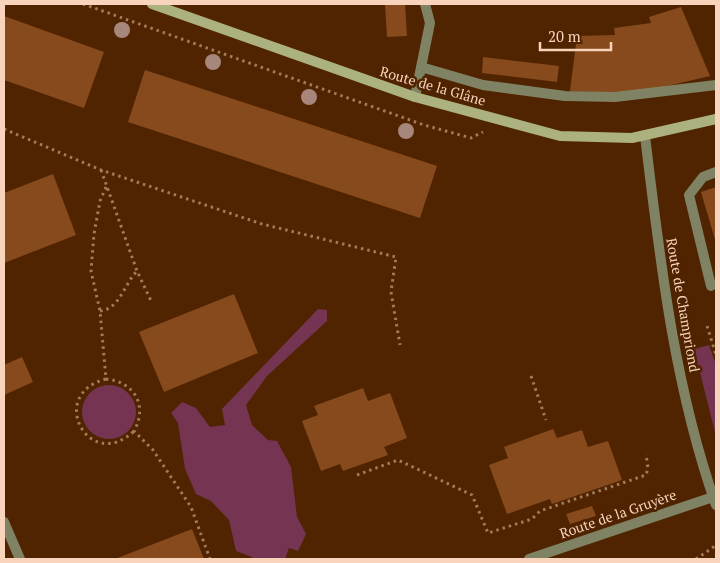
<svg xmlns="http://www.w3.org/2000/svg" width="720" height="563" font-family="'PT Serif',serif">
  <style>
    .green { fill: #753451 }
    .building { fill: #874a1c }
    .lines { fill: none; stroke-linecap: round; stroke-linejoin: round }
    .path { stroke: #a27a5c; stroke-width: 3; stroke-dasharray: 2.5 4; stroke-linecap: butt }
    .lane { stroke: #7f8364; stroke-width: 10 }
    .street { stroke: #7f8364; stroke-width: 10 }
    .secondary { stroke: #abb17f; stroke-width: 10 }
    .tree { fill: #a7867b }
    .labels { text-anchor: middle; stroke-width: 5; stroke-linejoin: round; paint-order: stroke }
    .street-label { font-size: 14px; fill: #f8d4bd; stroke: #502400 }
  </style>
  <rect width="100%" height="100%" fill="#502400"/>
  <path class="green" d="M 318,309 L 327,310 L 327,321 L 267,376 L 246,405 L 252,425 L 268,440 L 277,441 L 291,467 L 297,517 L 306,534 L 298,551 L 289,548 L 285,559 L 252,559 L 252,557 L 236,551 L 229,520 L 211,501 L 196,494 L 185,469 L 178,423 L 171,413 L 182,402 L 196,408 L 210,427 L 225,425 L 222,409 Z
    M 709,345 L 716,365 L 716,436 L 694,349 Z
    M82 412a27 27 0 1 1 54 0a27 27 0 1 1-54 0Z"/>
  <path class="building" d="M 405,4 L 407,36 L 387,37 L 385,5 Z
    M 681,7 L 710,76 L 663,87 L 614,93 L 570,91 L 577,36 L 615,35 L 614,28 L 651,23 L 649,17 Z
    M 4,16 L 104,52 L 84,108 L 4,80 Z
    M 483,57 L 559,66 L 557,82 L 482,73 Z
    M 145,70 L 437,166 L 420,218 L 128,122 Z
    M 53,174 L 76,235 L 4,263 L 4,193 Z
    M 716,187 L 716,243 L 701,192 Z
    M 234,294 L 258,353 L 164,392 L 139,332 Z
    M 22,357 L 33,382 L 4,395 L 4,365 Z
    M 363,388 L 368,401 L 390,393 L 407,438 L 384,447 L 388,455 L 343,471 L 340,464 L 321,471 L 302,421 L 318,415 L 314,406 Z
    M 553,429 L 557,438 L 582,430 L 588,447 L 608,441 L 622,480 L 552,504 L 550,499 L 507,514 L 489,465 L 508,458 L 504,447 Z
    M 592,506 L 596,516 L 570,524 L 566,514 Z
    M 192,529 L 204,559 L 115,559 Z"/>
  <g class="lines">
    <path class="path" d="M 83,4 L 424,125 L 471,138 L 483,132
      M 4,129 L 101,170 L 262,224 L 396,257 L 391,292 L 400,345
      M 101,170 L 137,271 L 152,303
      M 106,187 L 100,201 L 94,234 L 91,271 L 100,311 L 106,379 C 135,382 148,406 134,431 L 153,450 L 191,507 L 210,559
      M 100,311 C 120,309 124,284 137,271
      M 707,326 L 716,355
      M 531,376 L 546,420
      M 106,379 C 46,394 89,474 134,431
      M 357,475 L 398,460 L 472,495 L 488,533 L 532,519 L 540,511 L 646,475 L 648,468 L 646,454
      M 696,559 L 715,546"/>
    <path class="lane" d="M 421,67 L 483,85 L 565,96 L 615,97 L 716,85
      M 415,97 L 430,23 L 425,4
      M 711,286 L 689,195 L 703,177 L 716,172"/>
    <path class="street" d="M 645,136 C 660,260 674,386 716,505
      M 4,522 L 20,559
      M 529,559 L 716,496"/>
    <path class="secondary" d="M 152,4 L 415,97 L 560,136 L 632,138 L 716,119"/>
  </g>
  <g class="tree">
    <circle cx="122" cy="30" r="8"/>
    <circle cx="213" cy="62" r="8"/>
    <circle cx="309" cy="97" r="8"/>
    <circle cx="406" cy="131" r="8"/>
  </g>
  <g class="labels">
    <g class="street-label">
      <text transform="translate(433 86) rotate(16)" y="5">Route de la Glâne</text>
      <text transform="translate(683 305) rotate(80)" y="5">Route de Champriond</text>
      <text transform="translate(618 514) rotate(-19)" y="5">Route de la Gruyère</text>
    </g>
  </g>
  <rect width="720" height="563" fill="none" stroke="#f8d4bd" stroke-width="10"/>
  <path d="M540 42v8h71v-8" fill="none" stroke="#f8d4bd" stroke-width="2.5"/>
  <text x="548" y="42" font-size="15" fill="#f8d4bd" stroke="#502400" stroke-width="4" paint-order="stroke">20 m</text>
</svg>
